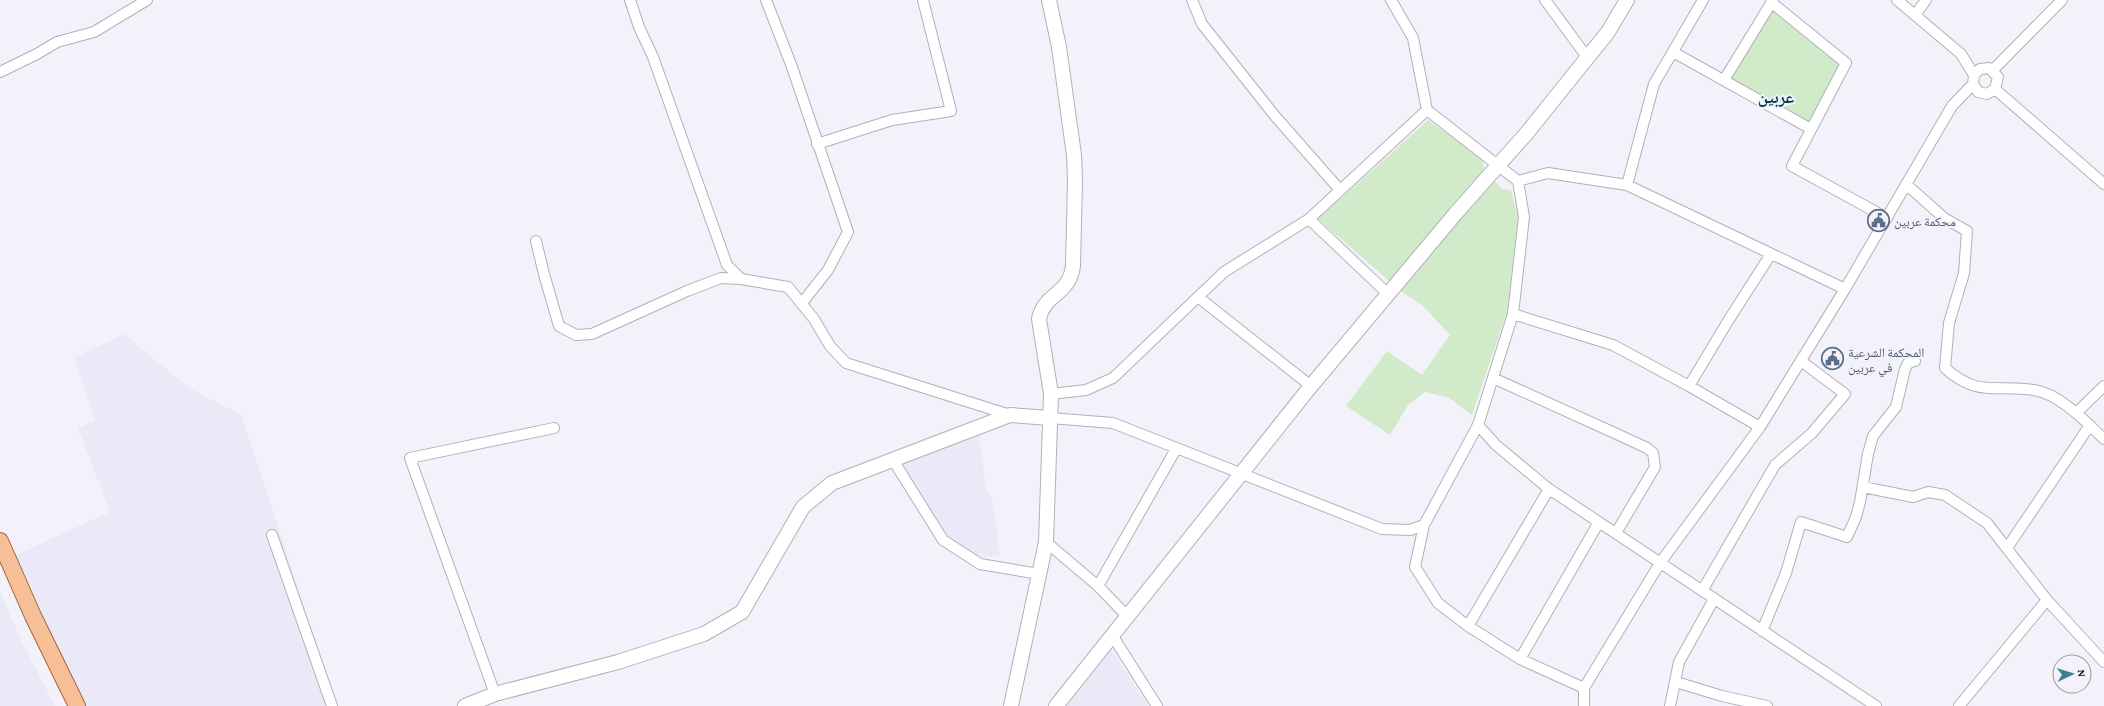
<svg xmlns="http://www.w3.org/2000/svg" width="2104" height="706" font-family="'Crimson Pro','Noto Naskh Arabic',serif">
  <style>
    .built { fill: #ebe8f8 }
    .green { fill: #d1ebca }
    .lines { fill: none; stroke-linecap: round; stroke-linejoin: round }
    .street-casing { stroke: #b1b0b8; stroke-width: 12 }
    .secondary-casing { stroke: #b1b0b8; stroke-width: 16 }
    .primary-casing { stroke: #a4673e; stroke-width: 18 }
    .street { stroke: #fff; stroke-width: 10 }
    .secondary { stroke: #fff; stroke-width: 14 }
    .primary { stroke: #f7bf98; stroke-width: 16 }
    .labels { text-anchor: middle; stroke-width: 4; stroke-linejoin: round; paint-order: stroke }
    .service-label { font-size: 13px; fill: #4e5e75; stroke: #f3f2fa; text-anchor: start }
    .district-label { font-size: 17px; font-weight: bold; fill: #013d4b; stroke: #f3f2fa }
  </style>
  <rect width="100%" height="100%" fill="#f3f2fa"/>
  <path class="built" d="M 124,334 L 189,388 L 241,415 L 337,706 L 85,706 L 80,699 L 16,555 L 110,512 L 78,428 L 95,421 L 74,358 Z
    M 979,432 L 986,489 L 993,501 L 1000,557 L 972,555 L 944,533 L 898,464 Z
    M 0,591 L 22,642 L 55,706 L 0,706 Z
    M 1111,649 L 1148,706 L 1067,706 Z"/>
  <path class="green" d="M 1772,9 L 1841,64 L 1810,124 L 1730,79 Z
    M 1428,120 L 1481,158 L 1486,174 L 1503,189 L 1511,190 L 1518,218 L 1507,312 L 1472,415 L 1449,398 L 1425,392 L 1408,405 L 1390,435 L 1346,406 L 1387,351 L 1422,375 L 1450,335 L 1422,305 L 1402,292 L 1318,219 Z"/>
  <g class="lines">
    <defs>
      <path id="street" d="M 630,0 L 639,27 L 653,57 L 727,265 L 741,279 L 788,287 L 814,319 L 830,346 L 846,363 L 1010,415
        M 766,0 L 792,67 L 848,232 L 828,270 L 802,303
        M 1192,0 L 1202,24 L 1275,116 L 1340,190
        M 1545,0 L 1587,57
        M 1897,0 L 1961,54 L 1974,75
        M 1771,2 L 1846,63 L 1792,166 L 1887,218
        M 1915,15 L 1926,0
        M 1673,52 L 1811,129
        M 1993,70 L 2062,0
        M 0,72 L 37,54 L 57,42 L 94,32 L 147,0
        M 1724,80 L 1773,0
        M 1995,89 L 2104,184
        M 817,144 L 892,120 L 951,111 L 923,0
        M 1518,181 L 1548,173 L 1627,185 L 1845,289
        M 1906,184 L 1944,218 L 1967,231 L 1964,273 L 1949,323 L 1945,368 C 1978,398 1996,384 2034,390 C 2060,394 2086,422 2104,439
        M 1627,185 L 1654,84 L 1703,0
        M 1309,219 L 1388,294
        M 536,241 L 544,274 L 559,326 L 576,335 L 592,334 L 687,291 L 721,278 L 741,279
        M 1198,297 L 1311,386
        M 1513,314 L 1613,345 L 1689,386 L 1760,427
        M 1493,378 L 1619,435 L 1647,448 L 1653,453 L 1655,467 L 1616,533
        M 1689,386 L 1728,321 L 1771,254
        M 1051,394 L 1086,390 L 1113,378 L 1224,272 L 1309,219 L 1427,110
        M 2076,413 L 2104,386
        M 1050,418 L 1113,423 L 1382,529 L 1410,530 L 1424,525 L 1478,425 L 1513,314 L 1524,217 L 1518,181 L 1427,110 L 1413,38 L 1391,0
        M 1478,425 L 1496,445 L 1549,489 L 1876,706
        M 893,460 L 943,540 L 980,564 L 1039,574
        M 1863,487 L 1913,497 L 1928,492 L 1945,495 L 1987,523 L 2047,600 L 2104,662
        M 1424,525 L 1415,567 L 1438,603 L 1468,626 L 1520,659 L 1584,688
        M 272,535 L 332,706
        M 1046,542 L 1098,586 L 1127,616
        M 2007,548 L 2090,425
        M 1098,586 L 1176,449
        M 1702,591 L 1775,465 L 1812,433 L 1845,394 L 1801,361
        M 1468,626 L 1549,489
        M 1762,631 L 1786,573 L 1801,522 L 1847,537 L 1856,517 L 1860,502 L 1868,454 L 1873,436 L 1896,407 L 1905,369 L 1908,363 L 1915,361
        M 1112,635 L 1157,706
        M 1520,659 L 1599,522
        M 1676,682 L 1722,696 L 1767,706
        M 495,694 L 410,458 L 554,428
        M 1584,706 L 1584,688 L 1660,563 L 1760,427 L 1845,289 L 1952,106 L 1973,84 L 1974,75 L 1980,69 L 1989,68 L 1998,77 L 1995,89 L 1987,94 L 1978,92 L 1973,84
        M 1670,706 L 1679,662 L 1714,599
        M 1959,706 L 2047,600"/>
      <path id="secondary" d="M 465,706 L 495,694 L 618,662 L 704,634 L 742,612 L 803,507 L 832,483 L 1010,415 L 1050,418
        M 1011,706 L 1046,542 L 1051,394 L 1039,319 C 1044,293 1069,296 1073,266 L 1075,181 L 1074,155 L 1059,47 L 1049,0
        M 1056,706 L 1311,386 L 1456,213 L 1526,134 L 1608,32 L 1627,0"/>
      <path id="primary" d="M 0,541 L 33,616 L 77,706"/>
    </defs>
    <use href="#street" class="street-casing"/>
    <use href="#secondary" class="secondary-casing"/>
    <use href="#primary" class="primary-casing"/>
    <use href="#street" class="street"/>
    <use href="#secondary" class="secondary"/>
    <use href="#primary" class="primary"/>
  </g>
  <defs>
    <symbol id="civic-ring" viewBox="-11 -11 22 22"><circle r="9.5" fill="#f3f2fa" stroke="#5c6f8a" stroke-width="1.5"/><path d="M-.6-6.5H3V-4.5H.6V-3L4-1V1h2V6H-6V1h2V-1L-.6-3ZM-1.2 2.5V6h2.4V2.5Z" fill="#5c6f8a"/></symbol>
  </defs>
  <g fill-rule="evenodd">
    <use href="#civic-ring" x="1866" y="208" width="25" height="25"/>
    <use href="#civic-ring" x="1820" y="346" width="25" height="25"/>
  </g>
  <g class="labels">
    <g class="service-label">
      <text x="1894" y="226">محكمة عربين</text>
      <text x="1848" y="357">المحكمة الشرعية<tspan x="1848" dy="15">في عربين</tspan></text>
    </g>
    <g class="district-label">
      <text x="1776" y="103">عربين</text>
    </g>
  </g>
  <g transform="translate(2072 674) rotate(86)"><circle r="19" fill="#f3f2fa" stroke="#9a999f"/>
  <path d="M0-3L7 15L0 10L-7 15Z" fill="#3d7e91"/>
  <text y="-6" font-size="11" font-weight="bold" text-anchor="middle" fill="#141316">N</text>
  </g>
</svg>
